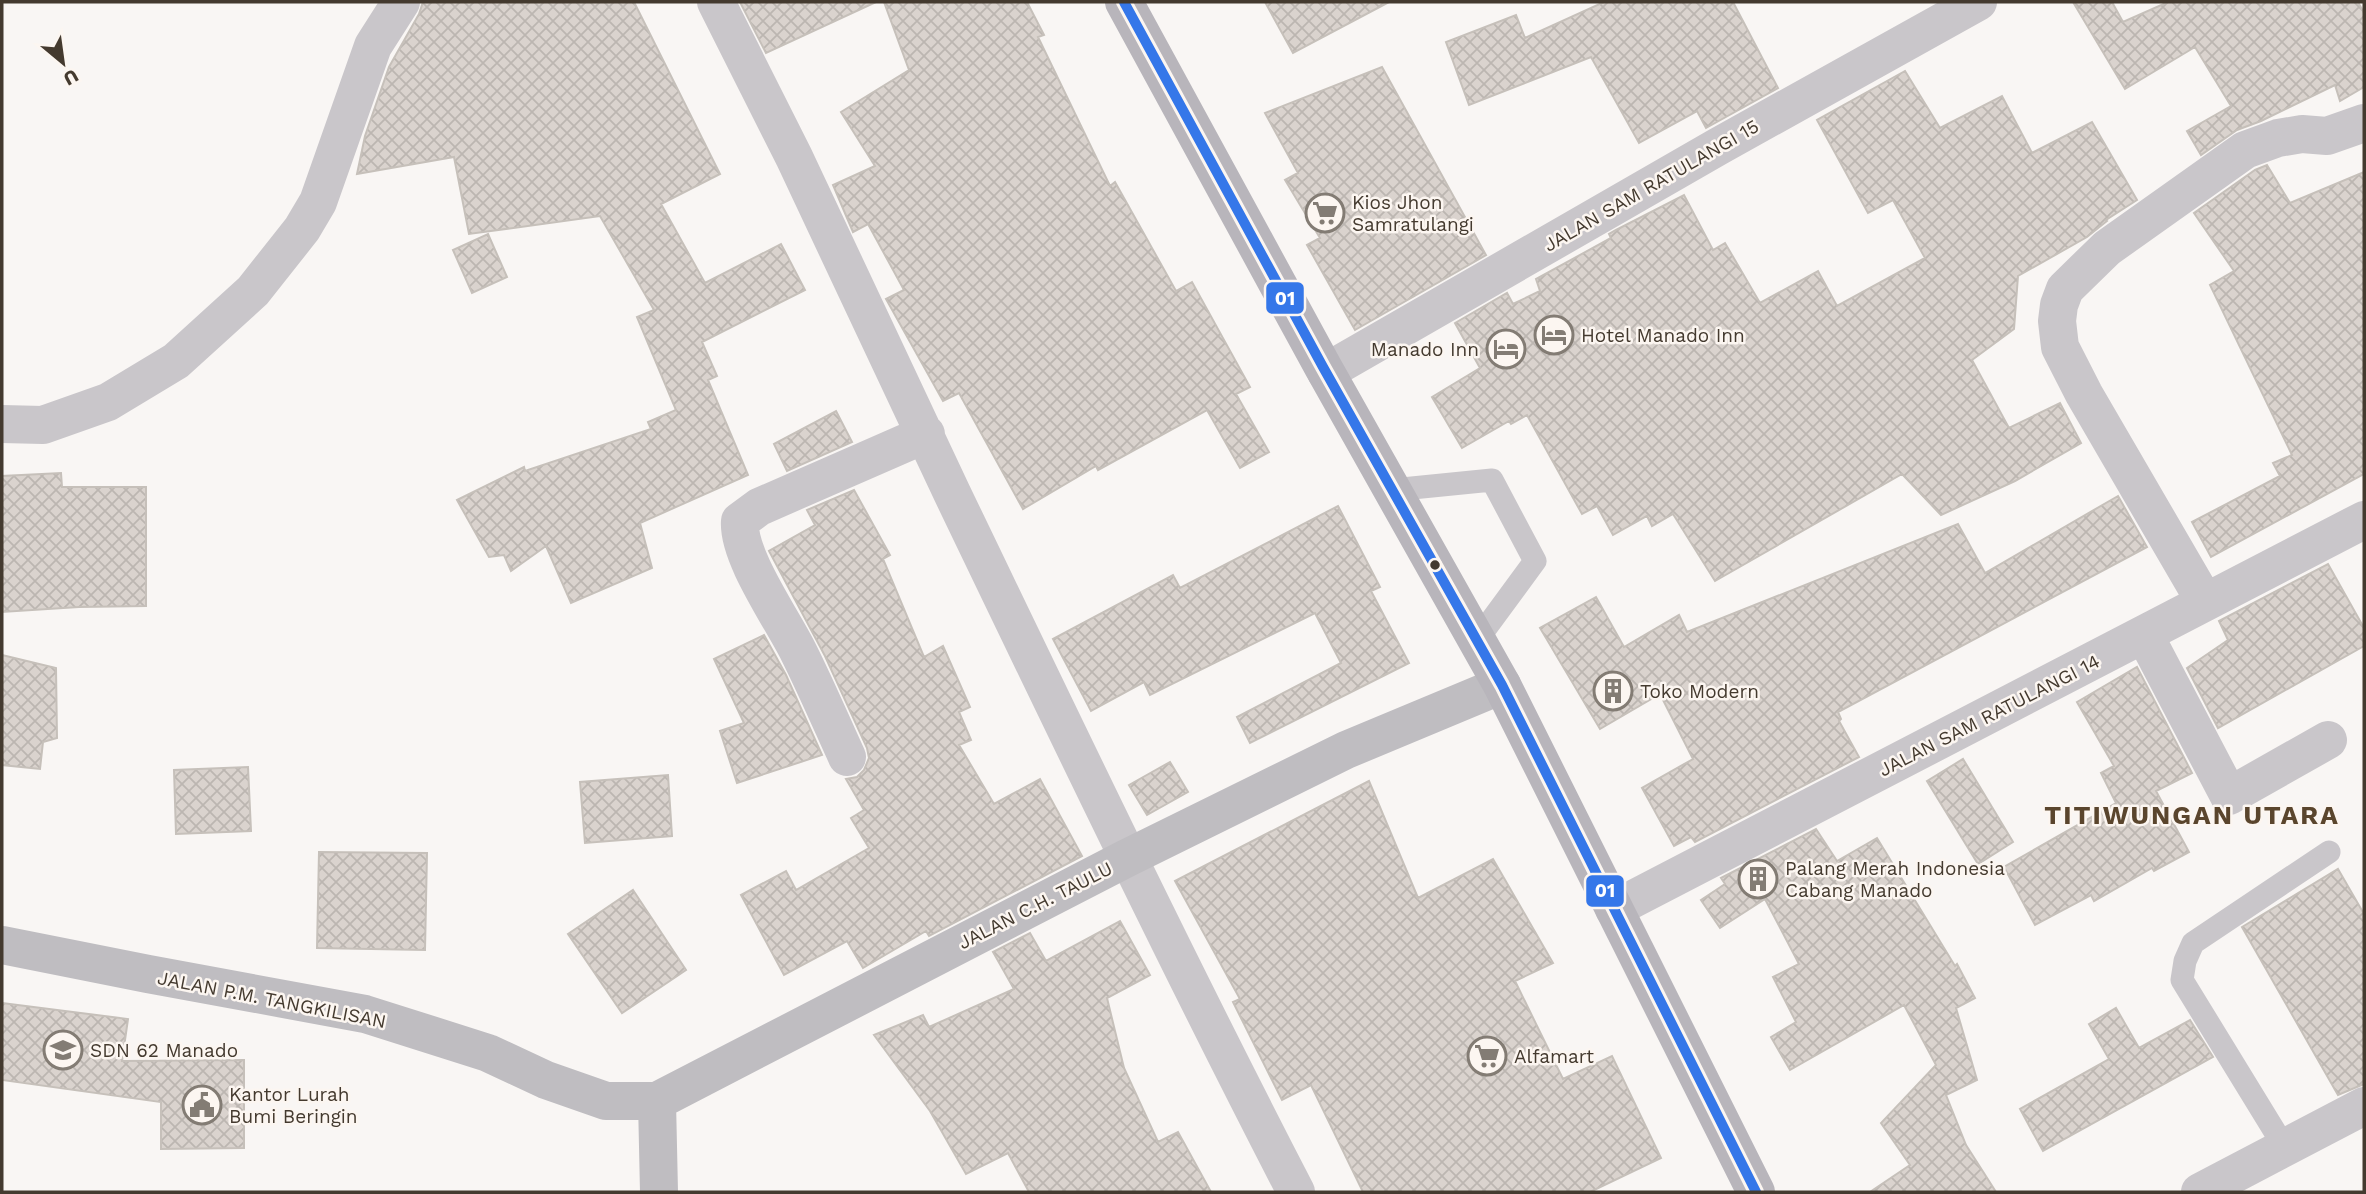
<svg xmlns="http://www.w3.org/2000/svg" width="2366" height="1194" font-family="'Work Sans',sans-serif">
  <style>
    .building { fill: url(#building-cross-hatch); stroke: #c6c0ba; stroke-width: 2 }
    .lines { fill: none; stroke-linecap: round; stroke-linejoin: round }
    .lane { stroke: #c9c6ca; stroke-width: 23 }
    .street { stroke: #c9c6ca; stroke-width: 38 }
    .secondary { stroke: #bfbdc1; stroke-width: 38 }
    .primary { stroke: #b8b5bb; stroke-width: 38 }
    .bus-1-casing { stroke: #fcf6f1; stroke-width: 16 }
    .bus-1 { stroke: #3577e9; stroke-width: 10 }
    .bus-dot { fill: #443a2f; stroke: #fcf6f1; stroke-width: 2.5 }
    .labels { text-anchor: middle; stroke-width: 5; stroke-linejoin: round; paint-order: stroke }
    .street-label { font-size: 19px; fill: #443a2f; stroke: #fcf6f1 }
    .poi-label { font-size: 19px; fill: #443a2f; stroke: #fcf6f1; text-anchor: start }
    .district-label { font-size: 26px; font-weight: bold; letter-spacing: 2px; fill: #5a452d; stroke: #fcf6f1 }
    .line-badge { stroke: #fcf6f1; stroke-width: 2.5 }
    .badge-label { font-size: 19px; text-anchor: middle; font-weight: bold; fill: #fff }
  </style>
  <defs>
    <pattern id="building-cross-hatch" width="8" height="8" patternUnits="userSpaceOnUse" patternTransform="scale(1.75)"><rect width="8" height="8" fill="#dad3ce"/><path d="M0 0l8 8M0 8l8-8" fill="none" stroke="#bcb6b1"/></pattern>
  </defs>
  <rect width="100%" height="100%" fill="#f9f6f4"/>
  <path class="building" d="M 423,2 L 634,2 L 720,174 L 661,204 L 705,283 L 781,244 L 805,290 L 702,342 L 717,376 L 708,380 L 748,475 L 640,523 L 652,568 L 571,603 L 546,546 L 511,571 L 504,555 L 489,557 L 457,500 L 524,467 L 525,471 L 651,429 L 648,422 L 676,410 L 637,317 L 654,310 L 600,216 L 469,234 L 454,157 L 357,174 L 365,136 L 389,67 L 419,14 Z
    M 740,2 L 876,2 L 766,53 Z
    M 884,2 L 1027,2 L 1044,35 L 1038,37 L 1110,186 L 1115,182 L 1176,291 L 1192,282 L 1250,387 L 1236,394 L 1269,452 L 1240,468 L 1207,410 L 1098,470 L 1096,466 L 1023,509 L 959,393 L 943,401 L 886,299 L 904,290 L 868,224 L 853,232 L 833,185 L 875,166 L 841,112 L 909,70 Z
    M 1265,2 L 1389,2 L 1293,53 Z
    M 1604,2 L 1733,2 L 1778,88 L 1706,128 L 1697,111 L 1639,143 L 1591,57 L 1469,105 L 1446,42 L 1516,15 L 1525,38 Z
    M 2073,2 L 2112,2 L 2123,22 L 2168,2 L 2358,2 L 2364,13 L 2364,87 L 2340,101 L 2335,85 L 2261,121 L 2237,130 L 2201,155 L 2187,131 L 2231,106 L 2195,47 L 2125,89 Z
    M 1382,67 L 1486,255 L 1355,330 L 1307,245 L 1320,238 L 1285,180 L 1298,173 L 1265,113 Z
    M 1905,71 L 1940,128 L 2002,96 L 2032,153 L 2092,122 L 2137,200 L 2106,220 L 2107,221 L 2087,237 L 2018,276 L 2014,329 L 1972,360 L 2009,428 L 2060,403 L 2081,443 L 2015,481 L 1941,515 L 1902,474 L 1715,581 L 1673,514 L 1652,526 L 1647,516 L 1613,535 L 1597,506 L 1582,514 L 1527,415 L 1511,424 L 1509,421 L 1462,448 L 1432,397 L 1480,368 L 1455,323 L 1507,293 L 1513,304 L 1540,291 L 1536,279 L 1611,238 L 1609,234 L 1616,230 L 1684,195 L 1713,250 L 1725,243 L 1760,303 L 1818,271 L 1837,306 L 1925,258 L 1893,200 L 1868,213 L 1817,120 Z
    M 2267,165 L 2290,203 L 2364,172 L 2364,474 L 2211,557 L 2192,522 L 2280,476 L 2273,463 L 2292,455 L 2210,285 L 2234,271 L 2194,213 L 2255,170 Z
    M 488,234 L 507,277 L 472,293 L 453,250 Z
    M 836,411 L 852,442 L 787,471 L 774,444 Z
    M 61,473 L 62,487 L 146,487 L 146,606 L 79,607 L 2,612 L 2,476 Z
    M 854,490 L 890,555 L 883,559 L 924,657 L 943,646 L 970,707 L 959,712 L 971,740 L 959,745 L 994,804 L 1040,779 L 1082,856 L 929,936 L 926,931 L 863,968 L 847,941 L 784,975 L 741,895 L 786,871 L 796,890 L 869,848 L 851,818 L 864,810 L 846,779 L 857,777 L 864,770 L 869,758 L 867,748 L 825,656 L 769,551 L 815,525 L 807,510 Z
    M 2118,496 L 2147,547 L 1838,712 L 1841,719 L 1839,721 L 1859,757 L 1695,842 L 1691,837 L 1674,846 L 1642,788 L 1693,759 L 1660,694 L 1600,729 L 1540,628 L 1596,597 L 1624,647 L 1679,615 L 1687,632 L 1958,524 L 1985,573 Z
    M 1338,506 L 1380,587 L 1371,591 L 1409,663 L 1250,743 L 1237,717 L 1341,663 L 1315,613 L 1150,695 L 1144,682 L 1091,711 L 1053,639 L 1173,575 L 1180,588 Z
    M 2328,564 L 2364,628 L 2364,646 L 2218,728 L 2187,668 L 2228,640 L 2219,621 Z
    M 764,635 L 786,675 L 822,755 L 737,783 L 720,731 L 744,723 L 714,659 Z
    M 2,655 L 56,668 L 57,738 L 43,742 L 40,769 L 2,765 Z
    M 2137,667 L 2192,773 L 2156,791 L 2189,852 L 2154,871 L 2152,868 L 2094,901 L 2091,895 L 2035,925 L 2004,867 L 2116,803 L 2101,773 L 2114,766 L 2077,702 Z
    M 1963,759 L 2013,842 L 1978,864 L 1927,781 Z
    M 1170,762 L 1188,792 L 1147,815 L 1129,785 Z
    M 248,767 L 251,831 L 176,834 L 174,770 Z
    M 668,775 L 672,836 L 585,843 L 580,782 Z
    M 1369,781 L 1418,898 L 1493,859 L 1553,963 L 1515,981 L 1563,1079 L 1612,1056 L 1661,1158 L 1590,1192 L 1363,1192 L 1311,1085 L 1282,1100 L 1233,1002 L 1240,999 L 1175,881 Z
    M 1816,829 L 1837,861 L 1877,838 L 1955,966 L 1957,964 L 1975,998 L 1956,1008 L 1977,1080 L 1946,1095 L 1966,1145 L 1996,1192 L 1870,1192 L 1910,1165 L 1881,1123 L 1936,1065 L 1904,1005 L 1790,1070 L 1771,1037 L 1796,1022 L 1773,977 L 1799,964 L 1765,899 L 1720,928 L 1701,900 L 1725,884 L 1721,878 Z
    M 319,852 L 427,853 L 425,950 L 317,948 Z
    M 2338,869 L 2364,914 L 2364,1084 L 2338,1095 L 2242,927 Z
    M 633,890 L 686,970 L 622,1013 L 568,934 Z
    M 1120,921 L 1150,975 L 1107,998 L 1124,1068 L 1158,1142 L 1178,1132 L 1211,1192 L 1029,1192 L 1008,1153 L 966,1174 L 930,1111 L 874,1035 L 923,1015 L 929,1027 L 1014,989 L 993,952 L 1030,933 L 1046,961 Z
    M 2,1003 L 128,1019 L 122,1061 L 244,1060 L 244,1148 L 161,1149 L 161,1102 L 2,1080 Z
    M 2116,1008 L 2139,1048 L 2190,1020 L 2213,1057 L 2043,1151 L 2020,1109 L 2109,1059 L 2089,1024 Z"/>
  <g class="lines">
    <path class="lane" d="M 1392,490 L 1492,480 L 1535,561 L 1477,640
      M 2285,1148 L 2182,980 L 2185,961 L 2193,943 L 2329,852"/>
    <path class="street" d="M 716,2 L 794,157 L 952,493 C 1065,728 1177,962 1296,1192
      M 1326,372 L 1719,146 L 1978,2
      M 2,424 L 43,425 L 108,402 L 176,361 L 253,291 L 302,229 L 318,202 L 373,46 L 401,2
      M 2205,602 L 2084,394 L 2060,347 L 2057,321 L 2059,305 L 2065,289 L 2107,248 L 2245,150 L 2278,138 L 2302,134 L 2327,136 L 2364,123
      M 2144,634 L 2229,796 L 2328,740
      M 847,757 C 831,722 816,687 799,653 C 783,620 737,556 740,521 L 759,507 L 926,434
      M 1614,909 L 2364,520
      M 2200,1192 L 2364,1106"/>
    <path class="secondary" d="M 2,945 L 148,974 L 365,1014 L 488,1053 L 546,1080 L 606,1101 L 657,1101 L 1127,858 L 1346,750 L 1502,685
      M 657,1101 L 659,1192"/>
    <path class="primary" d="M 1124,2 L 1323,367 L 1502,685 L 1756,1192"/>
    <defs>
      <path id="bus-1" d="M 1124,2 L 1323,367 L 1502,685 L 1756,1192"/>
    </defs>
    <use href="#bus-1" class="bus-1-casing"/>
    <use href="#bus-1" class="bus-1"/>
  </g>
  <defs>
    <symbol id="supermarket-ring" viewBox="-11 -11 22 22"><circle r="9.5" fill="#fcf6f1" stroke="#837c74" stroke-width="1.5"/><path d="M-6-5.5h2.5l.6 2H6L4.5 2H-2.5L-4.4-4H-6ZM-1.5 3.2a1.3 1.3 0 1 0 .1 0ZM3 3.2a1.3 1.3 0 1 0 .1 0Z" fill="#837c74"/></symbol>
    <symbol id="hotel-ring" viewBox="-11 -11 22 22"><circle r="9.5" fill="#fcf6f1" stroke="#837c74" stroke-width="1.5"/><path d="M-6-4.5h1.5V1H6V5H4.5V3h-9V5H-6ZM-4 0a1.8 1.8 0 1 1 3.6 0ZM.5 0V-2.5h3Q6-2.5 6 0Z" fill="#837c74"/></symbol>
    <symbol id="building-ring" viewBox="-11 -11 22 22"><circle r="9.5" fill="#fcf6f1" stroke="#837c74" stroke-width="1.5"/><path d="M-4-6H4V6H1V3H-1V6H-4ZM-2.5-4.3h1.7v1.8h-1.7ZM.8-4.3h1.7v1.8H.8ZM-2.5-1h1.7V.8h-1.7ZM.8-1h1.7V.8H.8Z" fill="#837c74"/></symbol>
    <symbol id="school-ring" viewBox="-11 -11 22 22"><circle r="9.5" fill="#fcf6f1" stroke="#837c74" stroke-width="1.5"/><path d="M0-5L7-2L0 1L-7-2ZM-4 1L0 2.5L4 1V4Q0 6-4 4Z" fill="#837c74"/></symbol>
    <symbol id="civic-ring" viewBox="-11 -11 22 22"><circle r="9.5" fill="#fcf6f1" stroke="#837c74" stroke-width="1.5"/><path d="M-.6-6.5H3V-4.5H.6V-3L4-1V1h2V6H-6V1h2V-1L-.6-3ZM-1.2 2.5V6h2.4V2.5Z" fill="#837c74"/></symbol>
  </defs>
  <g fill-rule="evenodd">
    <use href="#supermarket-ring" x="1303" y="191" width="44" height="44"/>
    <use href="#hotel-ring" x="1532" y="313" width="44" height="44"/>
    <use href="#hotel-ring" x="1484" y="327" width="44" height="44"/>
    <use href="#building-ring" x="1591" y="669" width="44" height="44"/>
    <use href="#building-ring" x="1736" y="857" width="44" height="44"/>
    <use href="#school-ring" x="41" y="1028" width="44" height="44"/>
    <use href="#supermarket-ring" x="1465" y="1034" width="44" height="44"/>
    <use href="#civic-ring" x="180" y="1083" width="44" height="44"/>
  </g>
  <circle class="bus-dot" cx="1435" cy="565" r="6"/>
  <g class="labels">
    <g class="street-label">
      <text transform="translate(1651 185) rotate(-30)" y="7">JALAN SAM RATULANGI 15</text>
      <text transform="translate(1989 715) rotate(-27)" y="7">JALAN SAM RATULANGI 14</text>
      <text transform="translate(1035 905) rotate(-27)" y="7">JALAN C.H. TAULU</text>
      <text transform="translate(272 999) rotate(11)" y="7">JALAN P.M. TANGKILISAN</text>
    </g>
    <g class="poi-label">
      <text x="1352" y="209">Kios Jhon<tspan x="1352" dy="22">Samratulangi</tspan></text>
      <text x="1581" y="342">Hotel Manado Inn</text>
      <text x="1479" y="356" text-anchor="end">Manado Inn</text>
      <text x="1640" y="698">Toko Modern</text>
      <text x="1785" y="875">Palang Merah Indonesia<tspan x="1785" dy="22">Cabang Manado</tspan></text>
      <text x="90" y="1057">SDN 62 Manado</text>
      <text x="1514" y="1063">Alfamart</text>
      <text x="229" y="1101">Kantor Lurah<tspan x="229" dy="22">Bumi Beringin</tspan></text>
    </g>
    <g class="district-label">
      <text x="2192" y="824">TITIWUNGAN UTARA</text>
    </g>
  </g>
  <g class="line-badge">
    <rect x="1265" y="281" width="40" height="34" rx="7" fill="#3577e9"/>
    <rect x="1585" y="874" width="40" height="34" rx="7" fill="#3577e9"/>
  </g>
  <g class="badge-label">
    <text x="1285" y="305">01</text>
    <text x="1605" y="897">01</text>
  </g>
  <rect width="2366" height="1194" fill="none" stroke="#443a2f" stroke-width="7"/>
  <g transform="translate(63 63) rotate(151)" stroke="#fcf6f1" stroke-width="5" paint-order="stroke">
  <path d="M0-5L12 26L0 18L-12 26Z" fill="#443a2f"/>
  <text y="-10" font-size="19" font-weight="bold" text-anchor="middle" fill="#443a2f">U</text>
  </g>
</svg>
